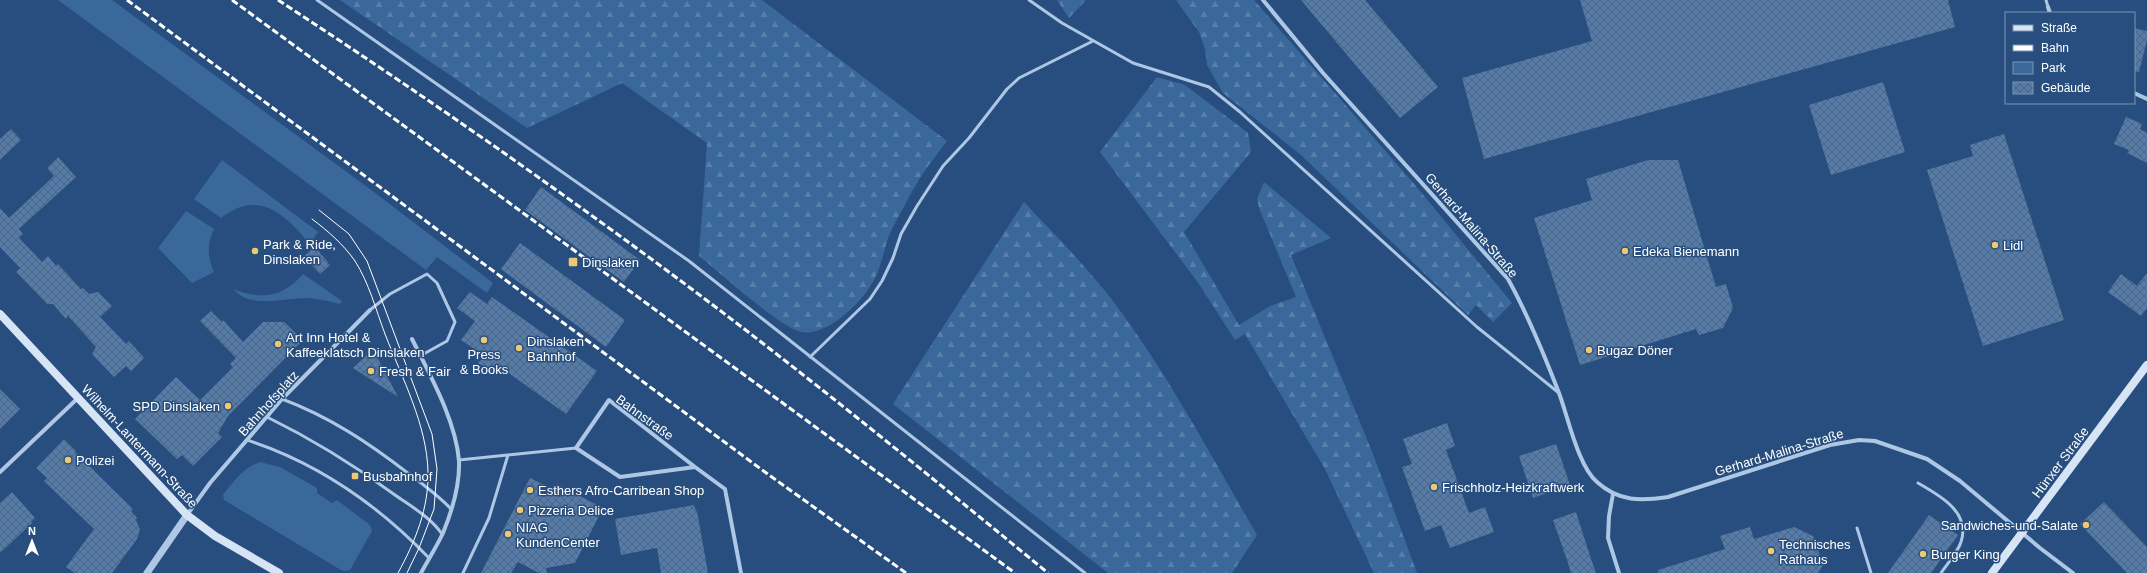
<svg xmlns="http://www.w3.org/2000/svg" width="2147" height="573" font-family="Helvetica,sans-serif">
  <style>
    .green { fill: #3b689b }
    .forest { fill: url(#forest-firs) }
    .building { fill: url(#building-cross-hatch) }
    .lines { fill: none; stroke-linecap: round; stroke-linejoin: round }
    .service { stroke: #adc7e5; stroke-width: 3 }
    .minor { stroke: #adc7e5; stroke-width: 4 }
    .tertiary { stroke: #adc7e5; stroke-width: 7 }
    .secondary { stroke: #d6e4f5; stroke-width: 8 }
    .tram { stroke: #fff; stroke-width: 1 }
    .rail { stroke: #fff; stroke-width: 3; stroke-dasharray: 7 3; stroke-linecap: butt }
    .poi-dot { fill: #edc973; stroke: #274e7e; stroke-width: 1.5 }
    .labels { text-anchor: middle; stroke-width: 3; stroke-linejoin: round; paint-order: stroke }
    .street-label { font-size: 13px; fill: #fff; stroke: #274e7e }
    .poi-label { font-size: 13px; fill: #fff; stroke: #274e7e; text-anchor: start }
  </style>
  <defs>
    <pattern id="forest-firs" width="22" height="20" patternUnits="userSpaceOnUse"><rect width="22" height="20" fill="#3b689b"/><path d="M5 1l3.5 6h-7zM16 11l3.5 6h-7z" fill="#587faa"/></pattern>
    <pattern id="building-cross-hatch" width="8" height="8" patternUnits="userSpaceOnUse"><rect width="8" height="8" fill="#547ba9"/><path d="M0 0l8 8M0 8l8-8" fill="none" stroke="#50647a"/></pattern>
  </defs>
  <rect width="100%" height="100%" fill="#274e7e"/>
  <path class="green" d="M 58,0 L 112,0 L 374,192 L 493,283 L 487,293 L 437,257 L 426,270 Z
    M 222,160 L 318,232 L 310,244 C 284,213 258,189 221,218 L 194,199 Z
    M 186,211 L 214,229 C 207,244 207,256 214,272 L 192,283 L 158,248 Z
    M 303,274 L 342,301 L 340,304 C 329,301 318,299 307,298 C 283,298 250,309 233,289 C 262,300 282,298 303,274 Z
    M 260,462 L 280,467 L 317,488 L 317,493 L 332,503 L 337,500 L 370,525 L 372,531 L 350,570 L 345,571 L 341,570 L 224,500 L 223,495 C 234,481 243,468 260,462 Z"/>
  <path class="forest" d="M 340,0 L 762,0 L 947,141 C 938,153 928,165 920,178 C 910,194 901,212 892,229 C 884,245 883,263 874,280 C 863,301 828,337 801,332 C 781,328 718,271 699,256 L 707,143 L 622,83 L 527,128 Z
    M 1057,0 L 1086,0 L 1069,18 Z
    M 1176,0 L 1254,0 L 1415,185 L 1512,303 L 1493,322 L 1476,305 L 1468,315 L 1301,155 L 1223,93 L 1207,65 L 1205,49 L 1199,32 Z
    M 1157,77 L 1185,85 L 1248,133 L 1251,152 L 1184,232 L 1239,325 L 1270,306 L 1296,297 L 1259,208 L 1257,199 L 1264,182 L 1331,238 L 1291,255 L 1373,454 L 1417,573 L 1374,573 L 1325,469 L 1245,334 L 1235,340 L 1199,284 L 1100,152 Z
    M 1024,202 C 1054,234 1086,266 1113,301 C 1168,374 1211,456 1257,535 L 1232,573 L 1108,573 L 893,404 Z"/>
  <path class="building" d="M 1301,0 L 1365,0 L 1438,87 L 1400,118 Z
    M 1580,0 L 1948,0 L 1955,27 L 1484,159 L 1462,78 L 1592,41 Z
    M 2134,28 L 2147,31 L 2147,40 L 2139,72 L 2134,71 Z
    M 1883,82 L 1905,152 L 1831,175 L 1809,105 Z
    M 2126,117 L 2142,124 L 2140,129 L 2147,133 L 2147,163 L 2127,153 L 2129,150 L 2114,144 Z
    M 11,129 L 21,140 L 0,160 L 0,139 Z
    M 2004,134 L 2064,320 L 1983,346 L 1927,170 L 1973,156 L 1970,145 Z
    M 58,157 L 76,177 L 19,229 L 23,234 L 19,238 L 42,262 L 48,256 L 56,266 L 58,264 L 81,289 L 83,288 L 89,294 L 98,292 L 112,306 L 100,317 L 126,344 L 129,341 L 144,358 L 131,371 L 126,366 L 114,377 L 92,354 L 96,347 L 68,316 L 66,319 L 53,304 L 47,304 L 16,272 L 20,268 L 0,247 L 0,208 L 9,218 L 54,176 L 47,168 Z
    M 1648,160 L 1678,160 L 1716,287 L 1726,284 L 1733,308 L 1723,328 L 1699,335 L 1696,329 L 1580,365 L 1534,218 L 1592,200 L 1586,179 Z
    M 541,187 L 640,260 L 624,282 L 525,210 Z
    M 520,243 L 625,320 L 606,347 L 501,269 Z
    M 315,247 L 330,265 L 320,274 L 304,256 Z
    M 2147,273 L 2147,308 L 2141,316 L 2108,292 L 2121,274 L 2137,286 Z
    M 470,292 L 487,304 L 492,297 L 597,371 L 566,414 L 496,364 L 492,371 L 478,363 L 485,356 L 461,340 L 475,321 L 457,308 Z
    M 211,311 L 222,322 L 223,320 L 243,342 L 263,322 L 284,322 L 303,340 L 228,416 L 218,433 L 222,437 L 193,466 L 182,455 L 177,459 L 135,419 L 176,377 L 200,400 L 233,367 L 230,364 L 236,358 L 200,321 Z
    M 371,354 L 376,355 L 398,397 L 353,368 L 367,355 Z
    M 0,389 L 20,409 L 0,429 Z
    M 1447,423 L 1455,446 L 1446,450 L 1469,513 L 1485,507 L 1494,532 L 1450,548 L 1441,525 L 1425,531 L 1402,467 L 1412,464 L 1403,439 Z
    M 64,439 L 76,451 L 75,452 L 133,509 L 131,511 L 137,518 L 136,520 L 140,530 L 137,539 L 112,573 L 75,573 L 66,567 L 94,529 L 44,481 L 47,478 L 36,468 Z
    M 1556,444 L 1570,485 L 1533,498 L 1519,456 Z
    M 530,478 L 555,490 L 557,484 L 603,508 L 575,563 L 546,568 L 547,573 L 539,573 L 518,562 L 511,573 L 481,573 Z
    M 12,492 L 35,518 L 31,522 L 32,523 L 0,553 L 0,503 Z
    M 2104,502 L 2147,547 L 2147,573 L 2127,573 L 2080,524 Z
    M 694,505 L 696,511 L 697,511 L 708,573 L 661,573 L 657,548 L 621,555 L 615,519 Z
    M 1576,512 L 1590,556 L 1596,573 L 1571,573 L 1568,563 L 1553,520 Z
    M 1929,515 L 1958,535 L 1931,573 L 1888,573 Z
    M 1750,527 L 1754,539 L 1794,527 L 1813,536 L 1823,565 L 1818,573 L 1658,573 L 1658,570 L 1725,549 L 1720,536 Z"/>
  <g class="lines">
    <path class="service" d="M 317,0 L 689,261 L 1085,573
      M 1029,0 L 1062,23 L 1133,63 L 1209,87 L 1240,112 L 1477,327 L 1559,393
      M 2046,0 L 2048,7
      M 370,310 L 390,294 L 427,274 L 437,283 L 455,322 L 447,341 L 420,356
      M 810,357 L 870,299 L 882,281 L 893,258 L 901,234 L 917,206 L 943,166 L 969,138 L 1007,89 L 1019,78 L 1093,41
      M 282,399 C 330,417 369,443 409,474 C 424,485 439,496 451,509
      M 267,417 C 312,439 354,465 395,495 C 412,507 430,517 442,534
      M 247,440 C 318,463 378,505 429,558
      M 459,460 L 576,448
      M 1918,483 C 1939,495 1971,512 1961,542 C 1958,552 1947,564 1941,573
      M 1857,528 L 1871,573
      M 463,573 L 489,518 L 508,455"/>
    <path class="minor" d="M 1263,0 L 1323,73 L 1508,279 C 1528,315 1544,354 1559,393 C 1568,417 1578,466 1597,482 C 1619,502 1641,501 1668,497 L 1830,445 L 1859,440 L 1875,441 L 1927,459 L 1960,481 L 2040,548 L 2073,573
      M 2048,7 L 2050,13
      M 2134,93 L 2147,99
      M 412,339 C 430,375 456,421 459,461 C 460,485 452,511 443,533 C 437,546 428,560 421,573
      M 695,467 L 609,400 L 576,448 L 620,477 L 695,467 L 725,489 L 741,573
      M 0,472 L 78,398
      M 1613,494 L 1609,516 L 1608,538 L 1619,573
      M 187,515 L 210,483 L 282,399 L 370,310"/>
    <path class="tertiary" d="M 147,573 L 187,515"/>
    <path class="secondary" d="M 0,314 L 187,515 L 215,536 L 279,573
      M 1992,573 L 2147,365"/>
    <path class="tram" d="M 319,210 L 349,234 L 367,261 L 432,434 L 437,469 L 434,509 L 419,548 L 407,573
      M 312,219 C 328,231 343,244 355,261 C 369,283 376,310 385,334 C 402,378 427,425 428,472 C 429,508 415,542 398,573"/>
    <path class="rail" d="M 127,0 L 769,475 L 906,573
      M 232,0 L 1015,573
      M 278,0 C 419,92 558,189 693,290 C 814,381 931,477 1048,573"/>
  </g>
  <g class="poi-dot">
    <circle cx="1995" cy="245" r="4"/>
    <circle cx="255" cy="251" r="4"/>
    <circle cx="1625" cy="251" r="4"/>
    <rect x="568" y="257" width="10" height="10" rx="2"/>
    <circle cx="484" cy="340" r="4"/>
    <circle cx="278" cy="344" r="4"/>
    <circle cx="519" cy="348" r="4"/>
    <circle cx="1589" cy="350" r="4"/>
    <circle cx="371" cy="371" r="4"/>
    <circle cx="228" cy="406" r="4"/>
    <circle cx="68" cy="460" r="4"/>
    <rect x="351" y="472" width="8" height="8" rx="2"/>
    <circle cx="1434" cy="487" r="4"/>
    <circle cx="530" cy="490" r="4"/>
    <circle cx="520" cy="510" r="4"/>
    <circle cx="2086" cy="525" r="4"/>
    <circle cx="508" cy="534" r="4"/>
    <circle cx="1771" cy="551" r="4"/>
    <circle cx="1923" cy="554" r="4"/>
  </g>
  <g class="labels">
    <g class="street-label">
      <text transform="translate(1472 225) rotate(49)" y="5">Gerhard-Malina-Straße</text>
      <text transform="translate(268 403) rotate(-48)" y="5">Bahnhofsplatz</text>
      <text transform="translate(645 417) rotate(36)" y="5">Bahnstraße</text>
      <text transform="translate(140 446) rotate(47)" y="5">Wilhelm-Lantermann-Straße</text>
      <text transform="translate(1779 452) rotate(-17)" y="5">Gerhard-Malina-Straße</text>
      <text transform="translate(2060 462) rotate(-53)" y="5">Hünxer Straße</text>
    </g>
    <g class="poi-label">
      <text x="263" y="249">Park &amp; Ride,<tspan x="263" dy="15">Dinslaken</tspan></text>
      <text x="2003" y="250">Lidl</text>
      <text x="1633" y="256">Edeka Bienemann</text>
      <text x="582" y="267">Dinslaken</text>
      <text x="286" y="342">Art Inn Hotel &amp;<tspan x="286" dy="15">Kaffeeklatsch Dinslaken</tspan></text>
      <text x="527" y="346">Dinslaken<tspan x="527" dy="15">Bahnhof</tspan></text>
      <text x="1597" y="355">Bugaz Döner</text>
      <text x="484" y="359" text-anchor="middle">Press<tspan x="484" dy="15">&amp; Books</tspan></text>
      <text x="379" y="376">Fresh &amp; Fair</text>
      <text x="220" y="411" text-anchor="end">SPD Dinslaken</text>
      <text x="76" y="465">Polizei</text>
      <text x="363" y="481">Busbahnhof</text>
      <text x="1442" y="492">Frischholz-Heizkraftwerk</text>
      <text x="538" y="495">Esthers Afro-Carribean Shop</text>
      <text x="528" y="515">Pizzeria Delice</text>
      <text x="2078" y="530" text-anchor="end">Sandwiches-und-Salate</text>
      <text x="516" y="532">NIAG<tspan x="516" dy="15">KundenCenter</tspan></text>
      <text x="1779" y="549">Technisches<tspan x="1779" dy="15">Rathaus</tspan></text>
      <text x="1931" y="559">Burger King</text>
    </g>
  </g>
  <rect x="2005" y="12" width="130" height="92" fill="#274e7e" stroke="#7d95b2"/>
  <rect x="2013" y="25" width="20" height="6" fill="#d6e4f5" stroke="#7d95b2"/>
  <text x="2041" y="32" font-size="12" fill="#ffffff">Straße</text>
  <rect x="2013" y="45" width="20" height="6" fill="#ffffff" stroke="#7d95b2"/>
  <text x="2041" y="52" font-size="12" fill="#ffffff">Bahn</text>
  <rect x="2013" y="62" width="20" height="12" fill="#3b689b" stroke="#7d95b2"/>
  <text x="2041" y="72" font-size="12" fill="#ffffff">Park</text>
  <rect x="2013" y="82" width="20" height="12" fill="url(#building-cross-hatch)" stroke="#7d95b2"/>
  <text x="2041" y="92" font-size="12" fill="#ffffff">Gebäude</text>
  <g transform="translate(32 541)" stroke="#274e7e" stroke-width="3" paint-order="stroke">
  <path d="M0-3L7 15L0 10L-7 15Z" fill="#ffffff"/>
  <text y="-6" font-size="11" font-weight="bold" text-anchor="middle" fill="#ffffff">N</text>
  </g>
</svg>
